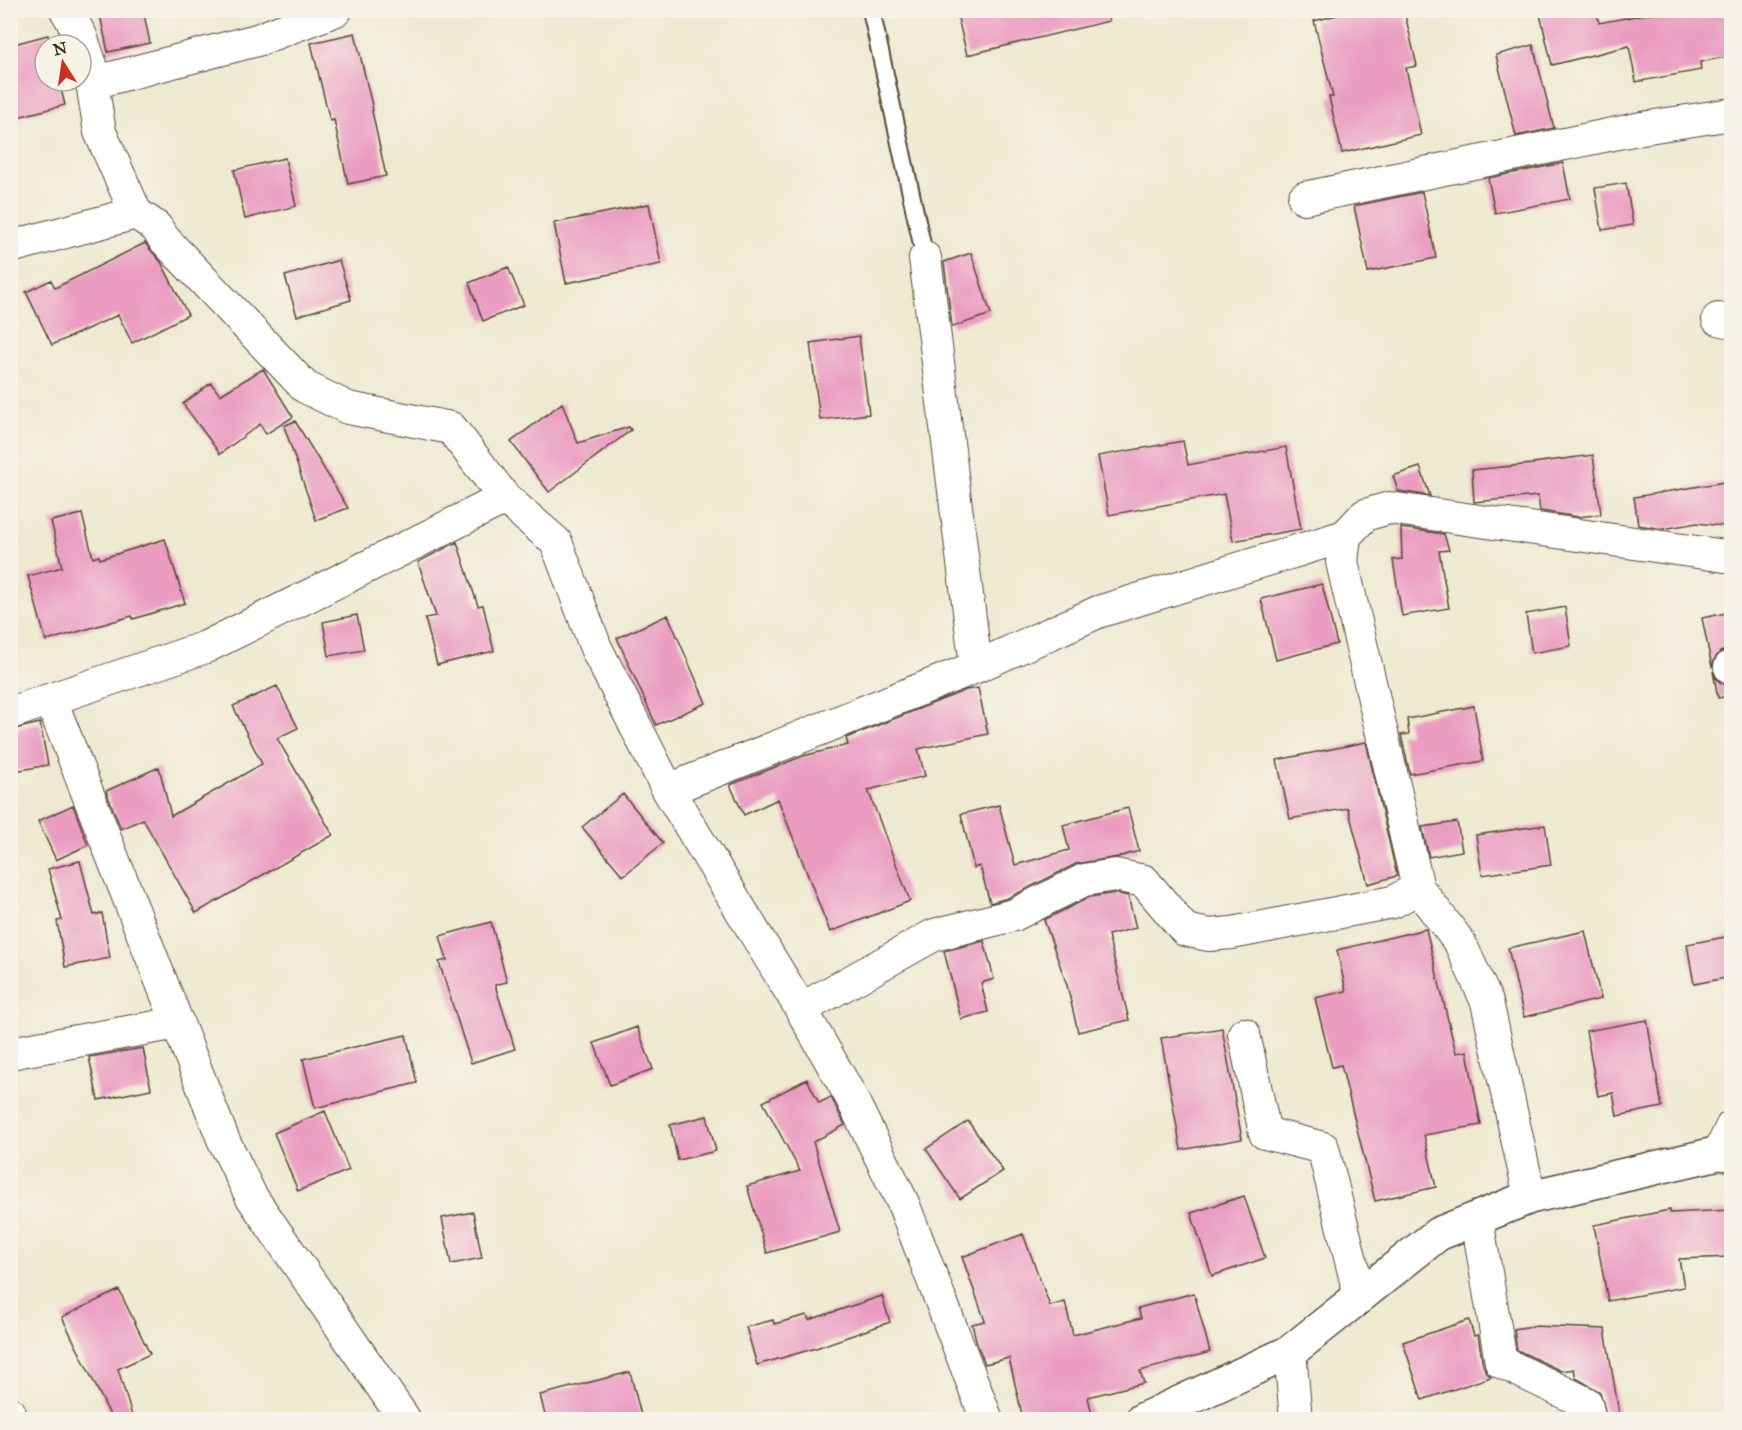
<svg xmlns="http://www.w3.org/2000/svg" width="1742" height="1430" font-family="'IM FELL Great Primer',serif">
  <style>
    .building { fill: #ea9dc1 }
    .lines { fill: none; stroke-linecap: round; stroke-linejoin: round }
    .lane-casing { stroke: #564739; stroke-width: 20 }
    .street-casing { stroke: #564739; stroke-width: 34 }
    .secondary-casing { stroke: #564739; stroke-width: 36 }
    .lane { stroke: #fff; stroke-width: 16 }
    .street { stroke: #fff; stroke-width: 32 }
    .secondary { stroke: #fff; stroke-width: 33 }
  </style>
  <rect width="100%" height="100%" fill="#f7f3e8"/>
  <filter id="ink" filterUnits="userSpaceOnUse"><feTurbulence type="fractalNoise" baseFrequency=".0167" numOctaves="2"/><feDisplacementMap in="SourceGraphic" scale="12" xChannelSelector="R" yChannelSelector="G"/><feConvolveMatrix kernelMatrix="1 2 1 2 8 2 1 2 1" color-interpolation-filters="sRGB"/></filter>
  <filter id="wash" filterUnits="userSpaceOnUse"><feTurbulence type="fractalNoise" baseFrequency=".008" numOctaves="4" result="noise"/><feDisplacementMap in="SourceGraphic" scale="24" xChannelSelector="R" yChannelSelector="G"/><feGaussianBlur stdDeviation="1.35" result="paint"/><feColorMatrix in="noise" values="0 0 0 0 0 0 0 0 0 0 0 0 0 0 0 0 0 1.4 0 .05"/><feComposite in="paint" operator="in"/></filter>
  <g filter="url(#wash)">
    <rect width="100%" height="100%" fill="#eee9d0"/>
    <g id="blocks">
      <path class="building" d="M 99,10 L 143,10 L 150,43 L 108,52 Z
        M 956,10 L 1107,10 L 1109,21 L 967,55 Z
        M 1357,10 L 1404,10 L 1417,66 L 1406,68 L 1421,135 L 1342,153 L 1329,97 L 1333,97 L 1314,21 Z
        M 1539,10 L 1596,10 L 1599,23 L 1668,10 L 1731,10 L 1731,56 L 1700,62 L 1701,70 L 1636,82 L 1629,46 L 1552,65 Z
        M 355,33 L 373,110 L 372,111 L 386,176 L 348,184 L 334,120 L 330,121 L 311,43 Z
        M 48,35 L 50,45 L 45,45 L 45,81 L 59,81 L 65,105 L 10,119 L 10,45 Z
        M 1533,45 L 1554,128 L 1516,136 L 1496,55 Z
        M 285,158 L 296,206 L 245,219 L 234,170 Z
        M 1563,163 L 1570,199 L 1495,213 L 1488,178 Z
        M 1626,183 L 1633,225 L 1602,230 L 1595,188 Z
        M 1422,192 L 1436,258 L 1368,272 L 1354,206 Z
        M 649,204 L 661,264 L 566,283 L 554,223 Z
        M 145,243 L 161,262 L 188,315 L 132,343 L 118,315 L 52,345 L 26,292 L 51,280 L 55,288 Z
        M 971,253 L 991,314 L 952,327 L 944,262 Z
        M 339,260 L 351,300 L 297,316 L 285,276 Z
        M 508,267 L 524,305 L 483,321 L 469,283 Z
        M 859,336 L 869,414 L 820,420 L 810,343 Z
        M 263,369 L 293,417 L 266,434 L 260,424 L 220,454 L 183,404 L 211,383 L 220,395 Z
        M 562,403 L 578,443 L 629,427 L 631,430 L 549,492 L 511,442 Z
        M 295,421 L 348,508 L 316,520 L 284,426 Z
        M 1183,441 L 1188,465 L 1286,447 L 1301,529 L 1233,541 L 1224,494 L 1109,515 L 1098,456 Z
        M 1593,455 L 1601,514 L 1579,517 L 1540,511 L 1538,496 L 1474,502 L 1472,470 L 1533,464 L 1533,463 Z
        M 1420,467 L 1430,496 L 1398,491 L 1393,476 Z
        M 1731,481 L 1731,527 L 1697,523 L 1663,529 L 1638,525 L 1634,497 Z
        M 82,514 L 93,558 L 99,556 L 100,559 L 165,539 L 185,603 L 133,619 L 132,616 L 46,641 L 28,576 L 62,567 L 51,521 Z
        M 1401,528 L 1444,534 L 1449,550 L 1439,551 L 1449,608 L 1402,616 L 1393,560 L 1402,559 Z
        M 457,542 L 478,606 L 483,605 L 494,651 L 437,665 L 425,618 L 436,616 L 418,562 Z
        M 1322,584 L 1337,644 L 1276,660 L 1261,599 Z
        M 1565,607 L 1571,646 L 1532,653 L 1526,614 Z
        M 1731,612 L 1731,649 L 1720,652 L 1714,660 L 1712,667 L 1702,618 Z
        M 357,615 L 364,650 L 329,656 L 323,622 Z
        M 668,615 L 706,703 L 656,725 L 617,638 Z
        M 1713,671 L 1715,677 L 1721,683 L 1731,686 L 1731,696 L 1718,698 Z
        M 277,686 L 298,728 L 277,738 L 333,835 L 196,913 L 143,819 L 121,829 L 106,791 L 159,767 L 171,816 L 262,764 L 233,706 Z
        M 978,688 L 988,734 L 918,749 L 925,776 L 868,790 L 910,901 L 830,932 L 778,799 L 744,815 L 730,785 L 803,756 L 848,745 L 846,738 L 966,690 Z
        M 1474,706 L 1483,761 L 1410,774 L 1401,735 L 1409,734 L 1407,719 Z
        M 40,723 L 48,765 L 10,772 L 10,730 Z
        M 1366,742 L 1397,876 L 1368,884 L 1348,808 L 1290,819 L 1277,760 Z
        M 623,794 L 663,843 L 623,876 L 582,827 Z
        M 73,805 L 88,845 L 56,860 L 38,821 Z
        M 999,805 L 1015,865 L 1069,850 L 1063,825 L 1128,808 L 1139,851 L 1118,857 L 1076,864 L 1008,898 L 990,903 L 980,866 L 974,868 L 961,814 Z
        M 1457,822 L 1462,851 L 1429,857 L 1422,827 Z
        M 1545,825 L 1551,865 L 1482,875 L 1476,835 Z
        M 80,861 L 94,915 L 102,913 L 110,958 L 65,967 L 57,921 L 62,920 L 48,869 Z
        M 1115,893 L 1128,896 L 1136,928 L 1108,935 L 1129,1020 L 1078,1032 L 1067,985 L 1044,920 L 1090,897 Z
        M 491,922 L 507,982 L 495,985 L 515,1049 L 471,1063 L 439,962 L 447,960 L 440,936 Z
        M 1426,929 L 1456,1053 L 1467,1051 L 1481,1125 L 1424,1135 L 1436,1187 L 1375,1201 L 1341,1065 L 1332,1067 L 1315,998 L 1346,991 L 1337,950 Z
        M 1585,931 L 1601,999 L 1524,1017 L 1508,948 Z
        M 1731,936 L 1731,977 L 1694,984 L 1687,944 Z
        M 984,941 L 994,979 L 981,983 L 988,1012 L 961,1019 L 944,951 Z
        M 1647,1020 L 1662,1107 L 1617,1116 L 1613,1093 L 1598,1096 L 1586,1031 Z
        M 637,1027 L 653,1069 L 610,1085 L 594,1043 Z
        M 1222,1028 L 1242,1139 L 1181,1150 L 1161,1038 Z
        M 406,1035 L 417,1083 L 315,1108 L 303,1059 Z
        M 143,1048 L 151,1089 L 98,1100 L 89,1057 Z
        M 807,1079 L 819,1103 L 831,1097 L 845,1125 L 813,1142 L 840,1232 L 767,1253 L 747,1186 L 800,1171 L 763,1102 Z
        M 325,1111 L 349,1170 L 298,1191 L 274,1133 Z
        M 707,1116 L 716,1151 L 678,1160 L 670,1125 Z
        M 968,1121 L 1003,1171 L 960,1199 L 926,1149 Z
        M 1244,1196 L 1265,1258 L 1212,1276 L 1191,1213 Z
        M 1670,1210 L 1670,1213 L 1731,1210 L 1731,1257 L 1679,1259 L 1684,1287 L 1608,1301 L 1594,1225 Z
        M 473,1212 L 482,1258 L 451,1264 L 442,1218 Z
        M 1023,1234 L 1050,1306 L 1065,1302 L 1073,1335 L 1141,1318 L 1138,1308 L 1194,1293 L 1210,1352 L 1140,1371 L 1144,1383 L 1088,1397 L 1093,1419 L 1023,1419 L 1009,1358 L 985,1364 L 977,1344 L 972,1324 L 985,1321 L 962,1257 Z
        M 119,1290 L 150,1354 L 118,1369 L 133,1419 L 112,1419 L 62,1317 Z
        M 882,1296 L 890,1322 L 816,1348 L 757,1365 L 746,1327 L 773,1320 L 774,1324 L 807,1315 L 809,1320 Z
        M 1469,1320 L 1474,1336 L 1478,1335 L 1483,1365 L 1486,1372 L 1491,1377 L 1422,1400 L 1403,1342 Z
        M 1533,1326 L 1605,1329 L 1620,1419 L 1607,1419 L 1600,1392 L 1576,1378 L 1574,1369 L 1561,1371 L 1517,1350 L 1514,1329 Z
        M 630,1372 L 642,1419 L 546,1419 L 540,1395 Z"/>
    </g>
  </g>
  <g filter="url(#ink)">
    <use href="#blocks" fill-opacity="0" stroke="#564739" stroke-width="1.5"/>
    <g class="lines">
      <defs>
        <path id="lane" d="M 871,10 L 925,258"/>
        <path id="street" d="M 66,10 L 81,36 L 91,65 L 92,83 L 100,132 L 136,213
          M 92,83 L 257,40 L 336,10
          M 1304,198 L 1642,128 L 1732,114
          M 10,247 L 136,213 L 156,227 L 164,239 L 305,387 L 348,408 L 451,428 L 505,498 L 556,542 L 596,648 L 668,790 L 801,1009 L 850,1095 L 903,1203 L 987,1420
          M 925,258 L 976,667
          M 1718,319 L 1732,322
          M 1730,667 L 1732,668
          M 51,700 L 223,1139 L 251,1196 L 405,1420
          M 10,713 L 206,647 L 505,498
          M 668,790 L 976,667 L 1098,612 L 1345,536
          M 1418,888 L 1460,943 L 1487,1002 L 1530,1197
          M 801,1009 L 934,935 L 1014,915 L 1084,880 L 1115,875 L 1144,881 L 1185,930 L 1209,935 L 1232,933 L 1393,902 L 1418,888 L 1342,562 L 1345,536 L 1365,515 L 1389,508 L 1732,557
          M 1244,1034 L 1265,1133 L 1323,1148 L 1360,1297
          M 10,1053 L 178,1023
          M 1719,1153 L 1732,1126
          M 1477,1219 L 1501,1362 L 1586,1403 L 1590,1420
          M 1290,1352 L 1296,1420
          M 10,1413 L 12,1420"/>
        <path id="secondary" d="M 1142,1420 L 1290,1352 L 1438,1234 L 1530,1197 L 1719,1153 L 1732,1154"/>
      </defs>
      <use href="#lane" class="lane-casing"/>
      <use href="#street" class="street-casing"/>
      <use href="#secondary" class="secondary-casing"/>
      <use href="#lane" class="lane"/>
      <use href="#street" class="street"/>
      <use href="#secondary" class="secondary"/>
    </g>
  </g>
  <rect width="1742" height="1430" fill="none" stroke="#f7f3e8" stroke-width="36"/>
  <g transform="translate(63 63) rotate(348)"><circle r="28" fill="#f7f3e8" stroke="#aca397" stroke-width="1.5"/>
  <path d="M0-4.5L10 22L0 15L-10 22Z" fill="#c8321e"/>
  <text y="-9" font-size="16" font-weight="bold" text-anchor="middle" fill="#3b2a1e">N</text>
  </g>
</svg>
